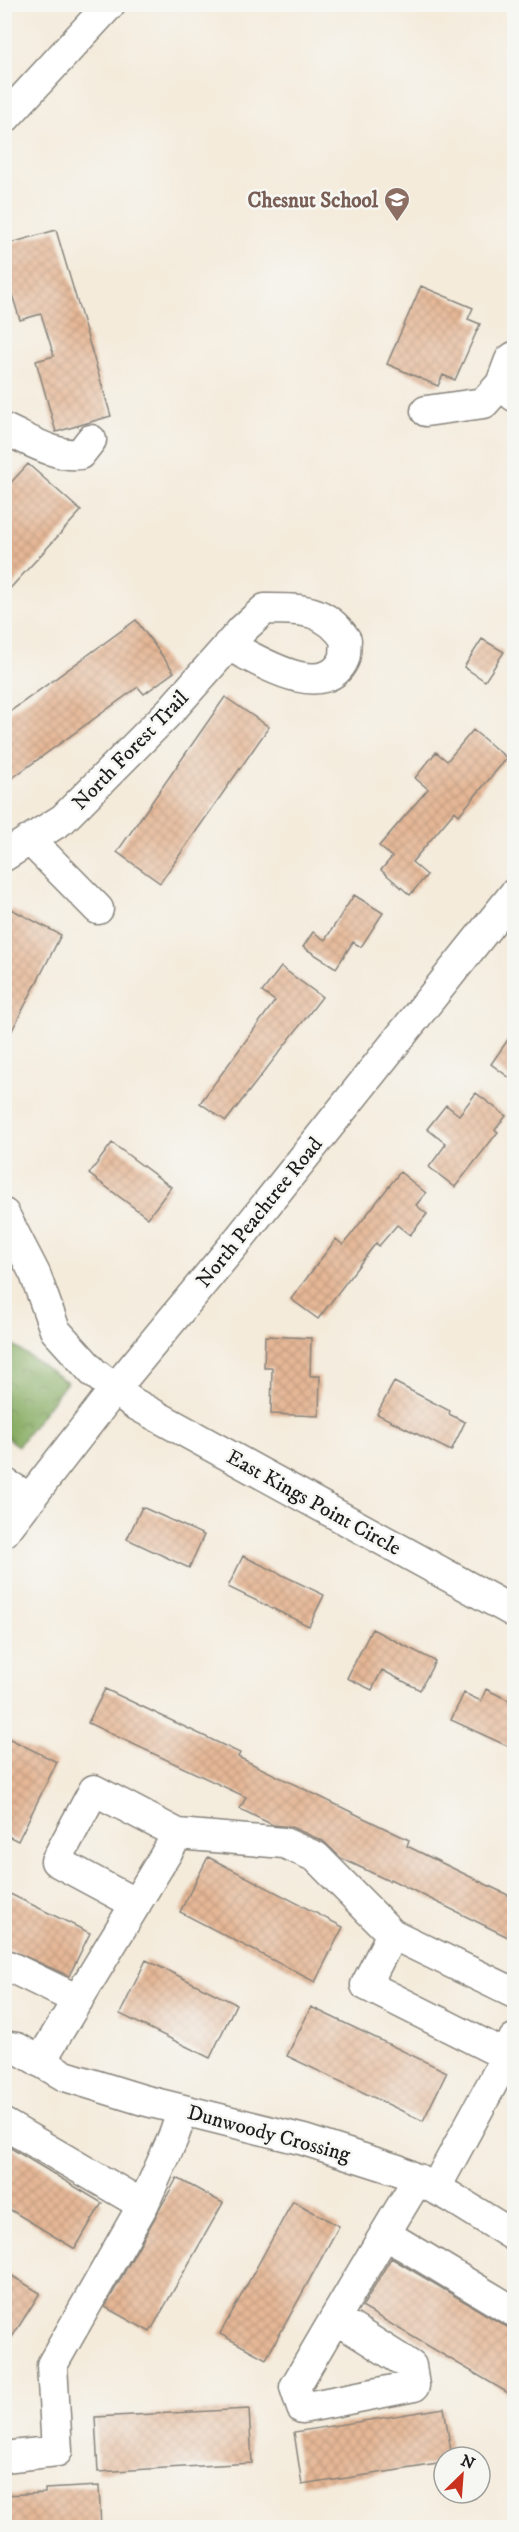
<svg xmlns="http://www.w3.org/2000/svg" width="519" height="2532" font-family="'IM FELL DW Pica',serif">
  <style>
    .forest { fill: url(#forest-crowns); stroke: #51643f; stroke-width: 1.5 }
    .building { fill: url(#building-cross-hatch) }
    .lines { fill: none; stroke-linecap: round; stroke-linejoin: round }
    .minor-casing { stroke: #88847c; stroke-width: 33 }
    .minor { stroke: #fff; stroke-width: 30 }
    .labels { text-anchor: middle; stroke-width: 5; stroke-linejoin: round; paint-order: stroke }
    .education-label { font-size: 21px; font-weight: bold; fill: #785e54; stroke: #f6f6f2; text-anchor: end }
    .street-label { font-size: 21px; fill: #1c1c1c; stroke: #f6f6f2 }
  </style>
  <defs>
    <pattern id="forest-crowns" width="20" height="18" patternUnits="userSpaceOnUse" patternTransform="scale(1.5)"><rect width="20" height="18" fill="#86ac62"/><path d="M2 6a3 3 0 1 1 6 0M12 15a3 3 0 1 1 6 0" fill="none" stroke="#6d8b50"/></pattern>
    <pattern id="building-cross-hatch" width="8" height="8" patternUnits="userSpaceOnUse" patternTransform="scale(1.5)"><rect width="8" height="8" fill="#e5b796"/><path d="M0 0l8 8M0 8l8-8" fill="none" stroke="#c49d81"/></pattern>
  </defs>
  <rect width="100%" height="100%" fill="#f6f6f2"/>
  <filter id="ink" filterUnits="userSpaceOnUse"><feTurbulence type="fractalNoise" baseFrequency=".0167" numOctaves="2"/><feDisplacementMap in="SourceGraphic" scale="12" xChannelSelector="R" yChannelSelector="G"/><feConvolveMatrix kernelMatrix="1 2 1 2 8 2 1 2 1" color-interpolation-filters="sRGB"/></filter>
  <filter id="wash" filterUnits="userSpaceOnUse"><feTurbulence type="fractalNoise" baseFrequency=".008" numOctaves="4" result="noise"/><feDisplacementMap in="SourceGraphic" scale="24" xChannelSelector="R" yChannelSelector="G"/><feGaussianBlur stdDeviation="1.35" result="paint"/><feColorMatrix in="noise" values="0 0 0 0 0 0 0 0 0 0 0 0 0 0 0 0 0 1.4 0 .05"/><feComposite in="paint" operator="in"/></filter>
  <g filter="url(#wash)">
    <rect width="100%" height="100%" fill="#f4ebdb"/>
    <path class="forest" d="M 4,1339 L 67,1382 L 18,1446 L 5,1437 Z"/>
    <g id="blocks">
      <path class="building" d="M 56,230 L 111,416 L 56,432 L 36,361 L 54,356 L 41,314 L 20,320 L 4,269 L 4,245 Z
        M 421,286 L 473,308 L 468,319 L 480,324 L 455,380 L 443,375 L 438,386 L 387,364 Z
        M 28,464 L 81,511 L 4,595 L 4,490 Z
        M 136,620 L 174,672 L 144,694 L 138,687 L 4,784 L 4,716 Z
        M 482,639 L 504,652 L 485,681 L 464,667 Z
        M 225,697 L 269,727 L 160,883 L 117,852 Z
        M 473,730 L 507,758 L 459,815 L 455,811 L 412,862 L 427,875 L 410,895 L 381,870 L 392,857 L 379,846 L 428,789 L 415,778 L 436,752 L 447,761 Z
        M 354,895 L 383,913 L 361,947 L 353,942 L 336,968 L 303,947 L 313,932 L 325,940 Z
        M 11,909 L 61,935 L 4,1046 L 4,921 Z
        M 281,967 L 322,997 L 226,1121 L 200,1103 L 275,1001 L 262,992 Z
        M 514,1031 L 514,1081 L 491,1064 Z
        M 476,1093 L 506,1116 L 495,1130 L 498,1132 L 455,1187 L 429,1167 L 446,1144 L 427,1129 L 446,1105 L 459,1115 Z
        M 112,1143 L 171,1187 L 148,1218 L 89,1174 Z
        M 400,1172 L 426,1193 L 416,1205 L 427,1214 L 410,1235 L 397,1225 L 379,1246 L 376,1243 L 318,1319 L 291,1299 L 336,1239 L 343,1245 Z
        M 265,1336 L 311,1338 L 310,1376 L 320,1376 L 319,1416 L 271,1414 L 272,1368 L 264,1368 Z
        M 394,1382 L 450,1411 L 449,1414 L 465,1422 L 451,1451 L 377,1414 Z
        M 142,1507 L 204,1535 L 189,1568 L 127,1539 Z
        M 243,1556 L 324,1595 L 309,1626 L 228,1587 Z
        M 372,1629 L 435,1661 L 420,1690 L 382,1670 L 372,1690 L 347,1678 Z
        M 105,1689 L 240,1753 L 238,1757 L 409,1840 L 407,1846 L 514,1898 L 514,1940 L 390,1879 L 389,1881 L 341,1858 L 323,1841 L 291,1827 L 273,1825 L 240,1809 L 246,1797 L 88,1723 Z
        M 486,1689 L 514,1703 L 514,1749 L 451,1720 L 464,1693 L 481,1701 Z
        M 4,1736 L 57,1762 L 18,1841 L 4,1834 Z
        M 208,1857 L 343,1927 L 315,1982 L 180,1912 Z
        M 4,1891 L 90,1933 L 69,1976 L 4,1947 Z
        M 146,1960 L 236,2004 L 210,2058 L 120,2014 Z
        M 311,2007 L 447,2072 L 423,2121 L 287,2056 Z
        M 4,2144 L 102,2203 L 75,2249 L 4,2206 Z
        M 177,2178 L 223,2203 L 150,2332 L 105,2307 Z
        M 293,2201 L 339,2226 L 266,2359 L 220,2334 Z
        M 391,2258 L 514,2331 L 514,2382 L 508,2393 L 362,2307 Z
        M 4,2271 L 40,2293 L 4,2350 Z
        M 444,2408 L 452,2457 L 444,2457 L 444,2463 L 302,2485 L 294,2432 Z
        M 249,2409 L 252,2463 L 98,2472 L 95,2417 Z
        M 99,2486 L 101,2528 L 4,2528 L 4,2495 L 45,2493 L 45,2489 Z"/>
    </g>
  </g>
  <g filter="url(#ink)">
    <use href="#blocks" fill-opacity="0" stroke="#88847c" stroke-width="1.5"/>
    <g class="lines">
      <defs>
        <path id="minor" d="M 4,119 L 110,4
          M 514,357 L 510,360 L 501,384 L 514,396
          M 426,411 L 484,403 L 501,384
          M 4,429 C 27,439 56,457 80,454 L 91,440
          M 30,840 L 98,909
          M 4,856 L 63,819 L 172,709 L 243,629 L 265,609 C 301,609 325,608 346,640 C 345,646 346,654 344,659 C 324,704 256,659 228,645
          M 4,1214 L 35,1274 L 55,1330 L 93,1372 L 133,1403 L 514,1612
          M 4,1483 L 31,1499
          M 4,1532 L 114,1390 L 238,1240 L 514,894
          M 136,1904 L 56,1861 L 94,1790 L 178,1834
          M 392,1934 L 366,1985 L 507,2056 L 514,2039
          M 4,1964 L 78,2000
          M 4,2046 L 17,2048 L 65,2076 L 143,2100 L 304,2140 L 398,2170 L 451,2197 L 514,2236
          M 40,2062 L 178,1834 L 284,1843 L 316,1857 L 392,1934 L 514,1993
          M 4,2124 L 143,2205 L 52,2365 L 57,2451 L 4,2457
          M 435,2189 L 507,2056
          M 143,2205 L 173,2138 L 183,2110
          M 385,2234 L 511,2310
          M 335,2318 L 411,2366 L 414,2386 L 302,2408 L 295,2387 C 335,2318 376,2248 418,2179"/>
      </defs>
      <use href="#minor" class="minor-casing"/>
      <use href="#minor" class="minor"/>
    </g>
  </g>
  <defs>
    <symbol id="school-pin" viewBox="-11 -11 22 30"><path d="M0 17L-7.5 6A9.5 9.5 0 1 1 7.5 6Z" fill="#8d6e63" stroke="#f6f6f2"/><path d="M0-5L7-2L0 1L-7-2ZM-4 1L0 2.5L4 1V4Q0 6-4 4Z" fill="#fff"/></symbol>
  </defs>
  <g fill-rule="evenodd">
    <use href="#school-pin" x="382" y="185" width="30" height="40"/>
  </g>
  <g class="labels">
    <g class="education-label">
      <text x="378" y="207">Chesnut School</text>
    </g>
    <g class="street-label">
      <text transform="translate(130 750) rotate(-46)" y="7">North Forest Trail</text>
      <text transform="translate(259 1212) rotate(-51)" y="7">North Peachtree Road</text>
      <text transform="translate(314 1502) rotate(29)" y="7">East Kings Point Circle</text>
      <text transform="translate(269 2133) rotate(15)" y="7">Dunwoody Crossing</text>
    </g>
  </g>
  <rect width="519" height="2532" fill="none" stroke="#f6f6f2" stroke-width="24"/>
  <g transform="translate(462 2475) rotate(25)"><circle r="28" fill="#f6f6f2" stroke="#9f9f9c" stroke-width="1.5"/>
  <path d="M0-4.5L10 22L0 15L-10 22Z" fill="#c8321e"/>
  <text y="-9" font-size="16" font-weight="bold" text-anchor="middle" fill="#1c1c1c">N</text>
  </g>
</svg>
